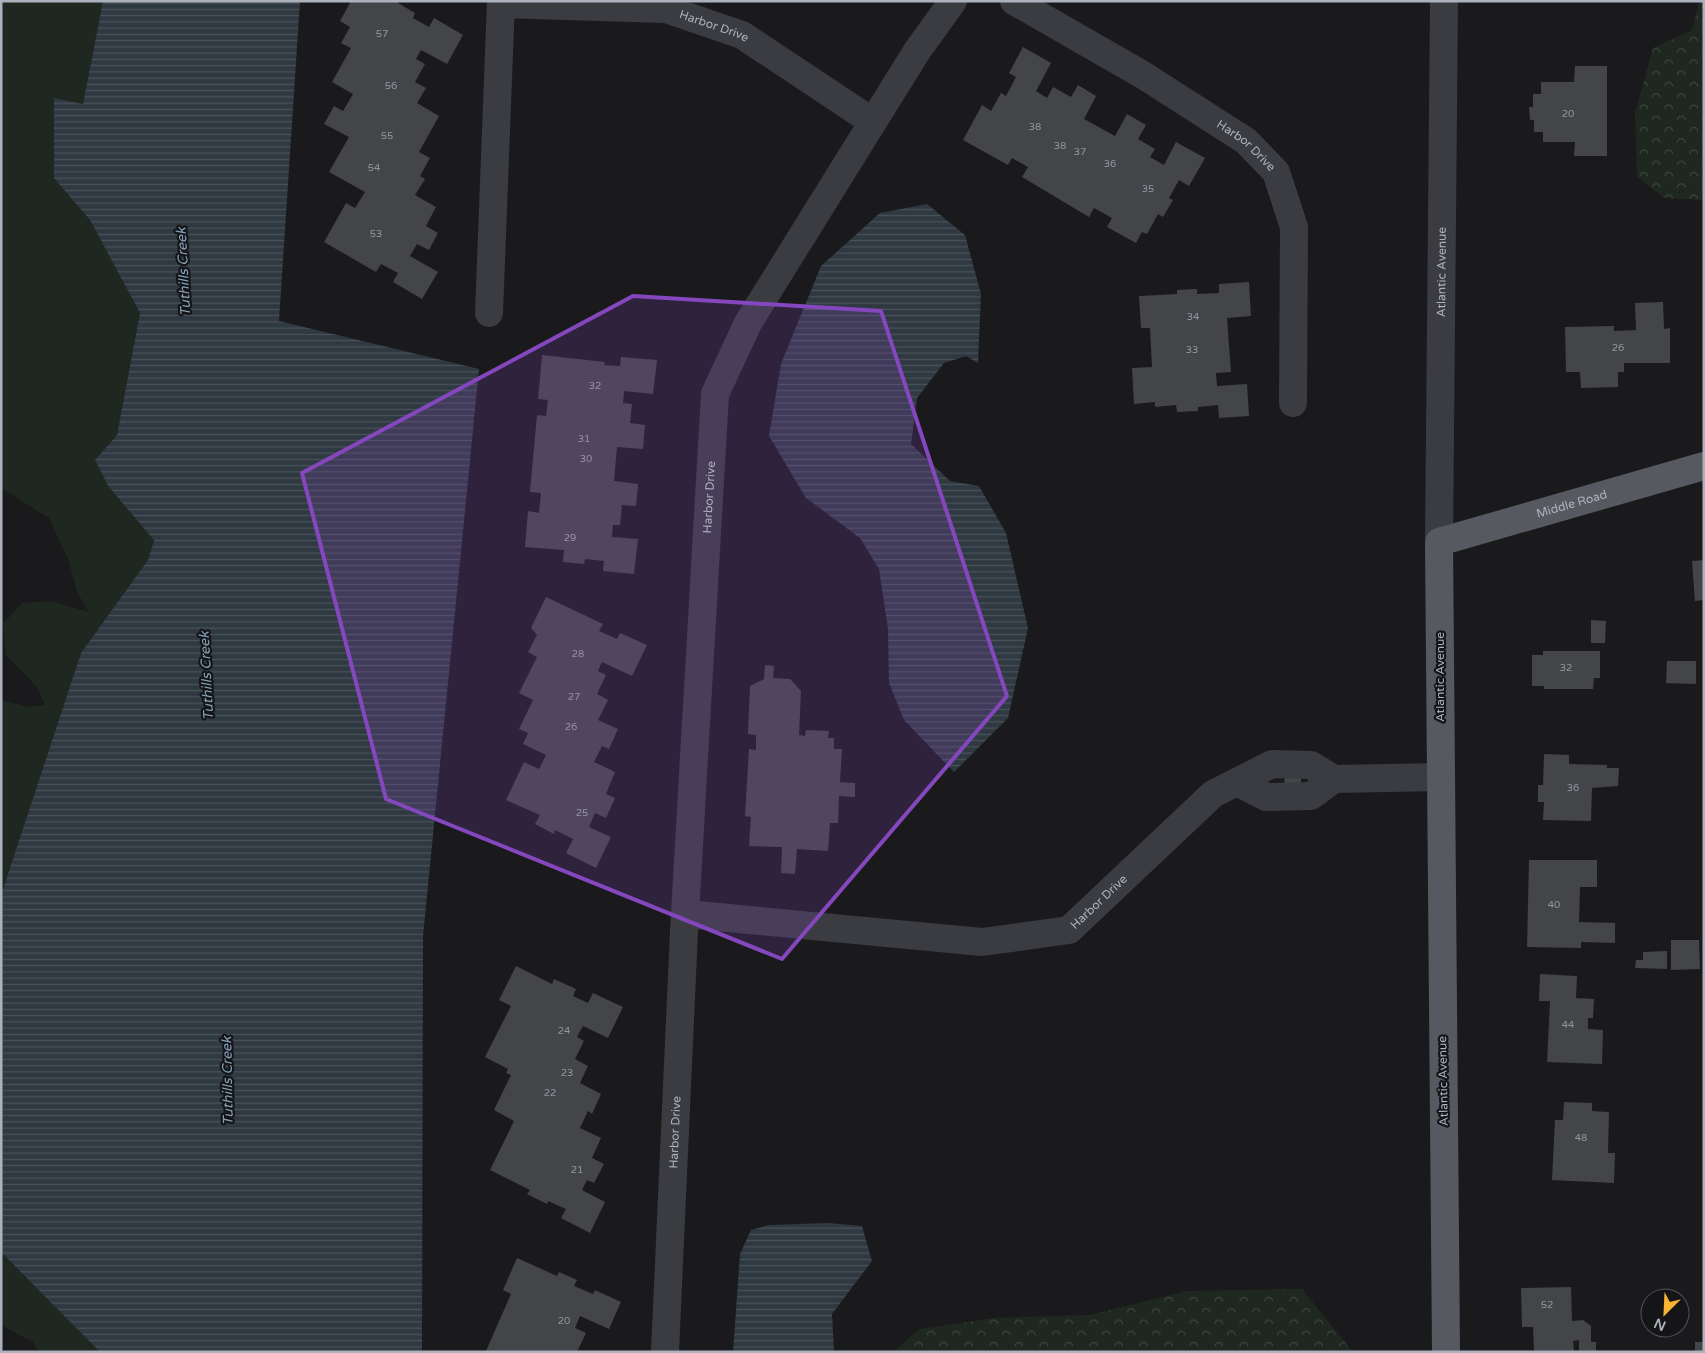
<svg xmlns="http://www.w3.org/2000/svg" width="1705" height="1353" font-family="'Varela Round',sans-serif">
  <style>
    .green { fill: #1f2820 }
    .forest { fill: url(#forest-crowns) }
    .water { fill: url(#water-rules) }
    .building { fill: #444549 }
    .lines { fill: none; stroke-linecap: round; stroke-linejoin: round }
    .minor { stroke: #3a3c41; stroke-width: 28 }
    .major { stroke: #565960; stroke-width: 28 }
    .marked { fill: #8547be; fill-opacity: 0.2; stroke: #8547be; stroke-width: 4; stroke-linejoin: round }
    .labels { text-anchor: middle; stroke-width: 4.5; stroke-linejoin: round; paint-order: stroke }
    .number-label { font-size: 10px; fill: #92969f }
    .street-label { font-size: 12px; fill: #acb1bc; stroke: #151517 }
    .water-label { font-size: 14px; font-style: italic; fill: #82a0b8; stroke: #151517 }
  </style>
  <defs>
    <pattern id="forest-crowns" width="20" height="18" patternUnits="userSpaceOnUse" patternTransform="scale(1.25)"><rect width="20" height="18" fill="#1f2820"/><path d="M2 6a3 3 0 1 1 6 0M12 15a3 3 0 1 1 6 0" fill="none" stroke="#3d453e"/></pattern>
    <pattern id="water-rules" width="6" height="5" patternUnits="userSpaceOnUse" patternTransform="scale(1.25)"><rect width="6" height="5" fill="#2f3941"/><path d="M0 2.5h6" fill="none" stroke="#4a535a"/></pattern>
  </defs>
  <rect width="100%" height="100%" fill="#1a1a1c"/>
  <path class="green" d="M 1,1 L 103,1 L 83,104 L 54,98 L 54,178 L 90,220 L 140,313 L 117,435 L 95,460 L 108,486 L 154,539 L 148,560 L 81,653 L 1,895 L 1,700 L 28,707 L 45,705 L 37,687 L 6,655 L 3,624 L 22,603 L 51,601 L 89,612 L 78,594 L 68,559 L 49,518 L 1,488 Z
    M 1,1252 L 100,1352 L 39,1352 L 33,1342 L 1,1325 Z"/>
  <path class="forest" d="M 1699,1 L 1704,1 L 1704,200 L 1664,198 L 1637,176 L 1635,114 L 1653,48 L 1692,30 Z
    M 1302,1289 L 1353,1352 L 893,1352 L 920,1329 L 995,1318 L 1089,1315 L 1188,1291 Z"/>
  <path class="water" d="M 103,1 L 300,1 L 279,321 L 479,369 L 423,936 L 422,1352 L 100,1352 L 1,1252 L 1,895 L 81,653 L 148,560 L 154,540 L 108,486 L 95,460 L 117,435 L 140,313 L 90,220 L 54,178 L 54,98 L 83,104 Z
    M 927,204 L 965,235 L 981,294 L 978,363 L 966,356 L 944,363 L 917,398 L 911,444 L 950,481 L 979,486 L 1006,533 L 1028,628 L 1008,718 L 954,772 L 904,720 L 889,683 L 888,629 L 879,569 L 860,538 L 806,498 L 769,436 L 781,364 L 821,266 L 880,213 Z
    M 828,1223 L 862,1226 L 872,1261 L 832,1314 L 834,1352 L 733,1352 L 740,1254 L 751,1230 L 769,1225 Z"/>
  <path class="building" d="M 351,1 L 398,1 L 398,3 L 415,13 L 413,18 L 429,27 L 434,18 L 463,35 L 447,64 L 421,50 L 416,59 L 425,64 L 415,82 L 426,88 L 417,103 L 439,116 L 419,152 L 430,158 L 420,176 L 425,179 L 415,195 L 436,207 L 426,226 L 438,233 L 429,250 L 417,244 L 410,256 L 438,272 L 422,299 L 393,282 L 398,273 L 381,264 L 376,272 L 324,242 L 346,203 L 355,208 L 365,192 L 329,172 L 349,137 L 324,124 L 334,106 L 343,111 L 353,94 L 332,82 L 351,48 L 341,43 L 350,27 L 340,21 Z
    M 1023,47 L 1051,63 L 1036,91 L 1047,98 L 1053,87 L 1071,97 L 1078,85 L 1096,96 L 1084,119 L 1115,136 L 1127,114 L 1146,125 L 1138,139 L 1155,149 L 1150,157 L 1164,165 L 1176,142 L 1205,158 L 1189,186 L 1179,180 L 1169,198 L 1173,200 L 1163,217 L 1158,214 L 1147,234 L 1142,232 L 1136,243 L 1107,227 L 1112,218 L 1094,208 L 1089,217 L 1022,177 L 1028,167 L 1012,158 L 1008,165 L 963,140 L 982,105 L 991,111 L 1001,93 L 1006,96 L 1016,77 L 1009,73 Z
    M 1575,66 L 1607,66 L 1607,156 L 1574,156 L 1575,142 L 1543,142 L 1543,132 L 1534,132 L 1534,120 L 1530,120 L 1529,107 L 1533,107 L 1533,94 L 1541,94 L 1541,82 L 1574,82 Z
    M 1249,282 L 1251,316 L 1227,318 L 1231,372 L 1216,373 L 1217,386 L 1247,384 L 1249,416 L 1219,418 L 1218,405 L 1198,407 L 1198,411 L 1177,412 L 1176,405 L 1155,407 L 1155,402 L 1134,404 L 1132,368 L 1152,367 L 1150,328 L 1141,328 L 1139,296 L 1177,294 L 1177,290 L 1197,289 L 1197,294 L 1219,293 L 1219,284 Z
    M 1663,302 L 1664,329 L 1670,328 L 1670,363 L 1624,363 L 1624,372 L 1618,372 L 1618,387 L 1581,388 L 1580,372 L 1566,372 L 1565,327 L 1614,326 L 1614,331 L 1636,330 L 1635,303 Z
    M 542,355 L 605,362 L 604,365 L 620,366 L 621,357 L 657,360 L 653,394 L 624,391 L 623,403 L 632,404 L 630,423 L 645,425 L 643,449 L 617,447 L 614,481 L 638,484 L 636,506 L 622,505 L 620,525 L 613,525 L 612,537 L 638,539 L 634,574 L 603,571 L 604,561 L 585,559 L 584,564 L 563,562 L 564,550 L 525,547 L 528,511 L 539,513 L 541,493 L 530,492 L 537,415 L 546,416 L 548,400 L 538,399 Z
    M 1704,560 L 1704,600 L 1695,601 L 1692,561 Z
    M 546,597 L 603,624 L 599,631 L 617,639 L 620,633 L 647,645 L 632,676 L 602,662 L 598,671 L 606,675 L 597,694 L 608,700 L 598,720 L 618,729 L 609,749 L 602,746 L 594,762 L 615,772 L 606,794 L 615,798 L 606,818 L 595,813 L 589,827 L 611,837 L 596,868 L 566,853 L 573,839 L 555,830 L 554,834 L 535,824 L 540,815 L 506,800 L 524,762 L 539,769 L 546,755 L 523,744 L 528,733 L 519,729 L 533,700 L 519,693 L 537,657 L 528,652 L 537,635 L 531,628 Z
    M 1591,620 L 1606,621 L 1605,643 L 1591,643 Z
    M 1543,651 L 1600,651 L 1600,678 L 1594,678 L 1593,689 L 1544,689 L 1544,686 L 1532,686 L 1532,655 L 1543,655 Z
    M 1667,661 L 1696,661 L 1696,684 L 1666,683 Z
    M 765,665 L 774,666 L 773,678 L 790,679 L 801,691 L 799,735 L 805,736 L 806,730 L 829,731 L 828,738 L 834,738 L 834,749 L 842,749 L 840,782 L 855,783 L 855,797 L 839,796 L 838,823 L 830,823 L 828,851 L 797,849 L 795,874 L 781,873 L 782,847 L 749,846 L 751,817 L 745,816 L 749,749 L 756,750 L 756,735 L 748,734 L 750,686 L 764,679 Z
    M 1544,754 L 1569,755 L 1569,764 L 1607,765 L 1607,768 L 1619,768 L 1618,786 L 1592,788 L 1591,821 L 1543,820 L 1544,802 L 1538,802 L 1538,785 L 1543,785 Z
    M 1285,772 L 1301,772 L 1301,788 L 1284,787 Z
    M 1529,860 L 1597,860 L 1597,887 L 1580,887 L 1579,922 L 1615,923 L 1615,943 L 1581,942 L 1581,948 L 1527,947 Z
    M 1671,940 L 1699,940 L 1700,969 L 1671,970 Z
    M 1667,951 L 1667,969 L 1635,968 L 1636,960 L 1643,960 L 1643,952 Z
    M 516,966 L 552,984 L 554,979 L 576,989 L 573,996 L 588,1003 L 593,993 L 623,1007 L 608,1038 L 583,1026 L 577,1037 L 584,1041 L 575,1059 L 588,1066 L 580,1083 L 601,1094 L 592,1114 L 588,1111 L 580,1128 L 601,1138 L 592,1158 L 604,1164 L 594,1183 L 587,1180 L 582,1190 L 605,1202 L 590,1233 L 561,1218 L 566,1209 L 548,1201 L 547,1204 L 527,1194 L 530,1190 L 490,1170 L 514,1121 L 494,1110 L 511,1075 L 506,1073 L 508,1069 L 485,1057 L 511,1006 L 499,1000 Z
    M 1540,974 L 1577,976 L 1576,998 L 1594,999 L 1593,1018 L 1588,1018 L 1588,1029 L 1603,1030 L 1602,1064 L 1547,1062 L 1550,1001 L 1539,1001 Z
    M 1564,1102 L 1592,1103 L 1592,1111 L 1609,1112 L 1608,1153 L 1615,1153 L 1614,1183 L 1552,1180 L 1555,1120 L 1563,1120 Z
    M 517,1258 L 557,1276 L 559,1272 L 577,1280 L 574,1286 L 593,1294 L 595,1290 L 621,1302 L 609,1329 L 580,1316 L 575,1328 L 586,1333 L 577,1352 L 486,1351 L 511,1294 L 503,1290 Z
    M 1571,1287 L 1572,1321 L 1583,1320 L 1591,1326 L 1591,1342 L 1596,1342 L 1596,1352 L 1579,1352 L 1579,1340 L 1573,1341 L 1574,1352 L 1534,1352 L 1533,1327 L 1522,1327 L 1521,1288 Z
    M 1695,1342 L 1704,1342 L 1704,1352 L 1695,1352 Z"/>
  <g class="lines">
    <g class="minor">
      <path id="s1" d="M 1014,1 L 1143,75 L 1246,141 L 1276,172 L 1294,227 L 1293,403"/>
      <path id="s2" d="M 501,4 L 666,9 L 742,35 L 873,122"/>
      <path d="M 489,313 L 501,1"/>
      <path id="s3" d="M 1439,542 L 1444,1"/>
      <path d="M 1237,782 L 1266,797 L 1311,796 L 1334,779 L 1440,777"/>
      <path id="s4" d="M 686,914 L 982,942 L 1069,930 L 1213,794 L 1272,764 L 1311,765 L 1334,779"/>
      <path id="s5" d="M 665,1352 L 684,931 L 715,394 L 748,323 L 917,51 L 953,1"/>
    </g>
    <path class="major" id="s6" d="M 1446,1352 L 1439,542 L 1704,466"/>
  </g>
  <path class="marked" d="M 633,296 L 881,311 L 1007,696 L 782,959 L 386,799 L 302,473 Z"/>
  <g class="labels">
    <g class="number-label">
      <text x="382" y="37">57</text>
      <text x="391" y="89">56</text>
      <text x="1568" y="117">20</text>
      <text x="1035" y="130">38</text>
      <text x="387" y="139">55</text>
      <text x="1060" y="149">38</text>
      <text x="1080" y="155">37</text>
      <text x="1110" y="167">36</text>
      <text x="374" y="171">54</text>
      <text x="1148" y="192">35</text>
      <text x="376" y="237">53</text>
      <text x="1193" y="320">34</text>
      <text x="1618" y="351">26</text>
      <text x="1192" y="353">33</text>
      <text x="595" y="389">32</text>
      <text x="584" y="442">31</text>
      <text x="586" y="462">30</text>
      <text x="570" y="541">29</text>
      <text x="578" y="657">28</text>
      <text x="1566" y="671">32</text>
      <text x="574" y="700">27</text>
      <text x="571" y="730">26</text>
      <text x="1573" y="791">36</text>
      <text x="582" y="816">25</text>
      <text x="1554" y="908">40</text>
      <text x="1568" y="1028">44</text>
      <text x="564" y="1034">24</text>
      <text x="567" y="1076">23</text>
      <text x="550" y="1096">22</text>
      <text x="1581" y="1141">48</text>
      <text x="577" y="1173">21</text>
      <text x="1547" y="1308">52</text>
      <text x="564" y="1324">20</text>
    </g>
    <g class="street-label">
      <text dy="4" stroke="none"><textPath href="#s2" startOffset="216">Harbor Drive</textPath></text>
      <text dy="4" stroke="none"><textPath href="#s1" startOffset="274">Harbor Drive</textPath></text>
      <text dy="4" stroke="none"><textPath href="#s3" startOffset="270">Atlantic Avenue</textPath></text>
      <text dy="4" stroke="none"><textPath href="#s5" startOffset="856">Harbor Drive</textPath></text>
      <text dy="4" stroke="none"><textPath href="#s6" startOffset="948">Middle Road</textPath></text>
      <text transform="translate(1440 677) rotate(-90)" y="4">Atlantic Avenue</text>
      <text dy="4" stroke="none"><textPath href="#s4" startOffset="426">Harbor Drive</textPath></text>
      <text transform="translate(1443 1081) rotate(-91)" y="4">Atlantic Avenue</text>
      <text dy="4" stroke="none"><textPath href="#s5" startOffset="220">Harbor Drive</textPath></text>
    </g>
    <g class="water-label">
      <text transform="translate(183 272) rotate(-93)" y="5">Tuthills Creek</text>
      <text transform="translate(206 676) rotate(-93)" y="5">Tuthills Creek</text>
      <text transform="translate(227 1081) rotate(-91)" y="5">Tuthills Creek</text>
    </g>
  </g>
  <rect width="1705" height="1353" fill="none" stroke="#acb1bc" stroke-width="5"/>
  <g transform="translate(1665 1313) rotate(204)"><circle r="24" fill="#151517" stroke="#515359"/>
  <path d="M0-4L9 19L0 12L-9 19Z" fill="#fab334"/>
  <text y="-8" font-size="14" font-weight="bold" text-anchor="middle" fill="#acb1bc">N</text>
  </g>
</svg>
